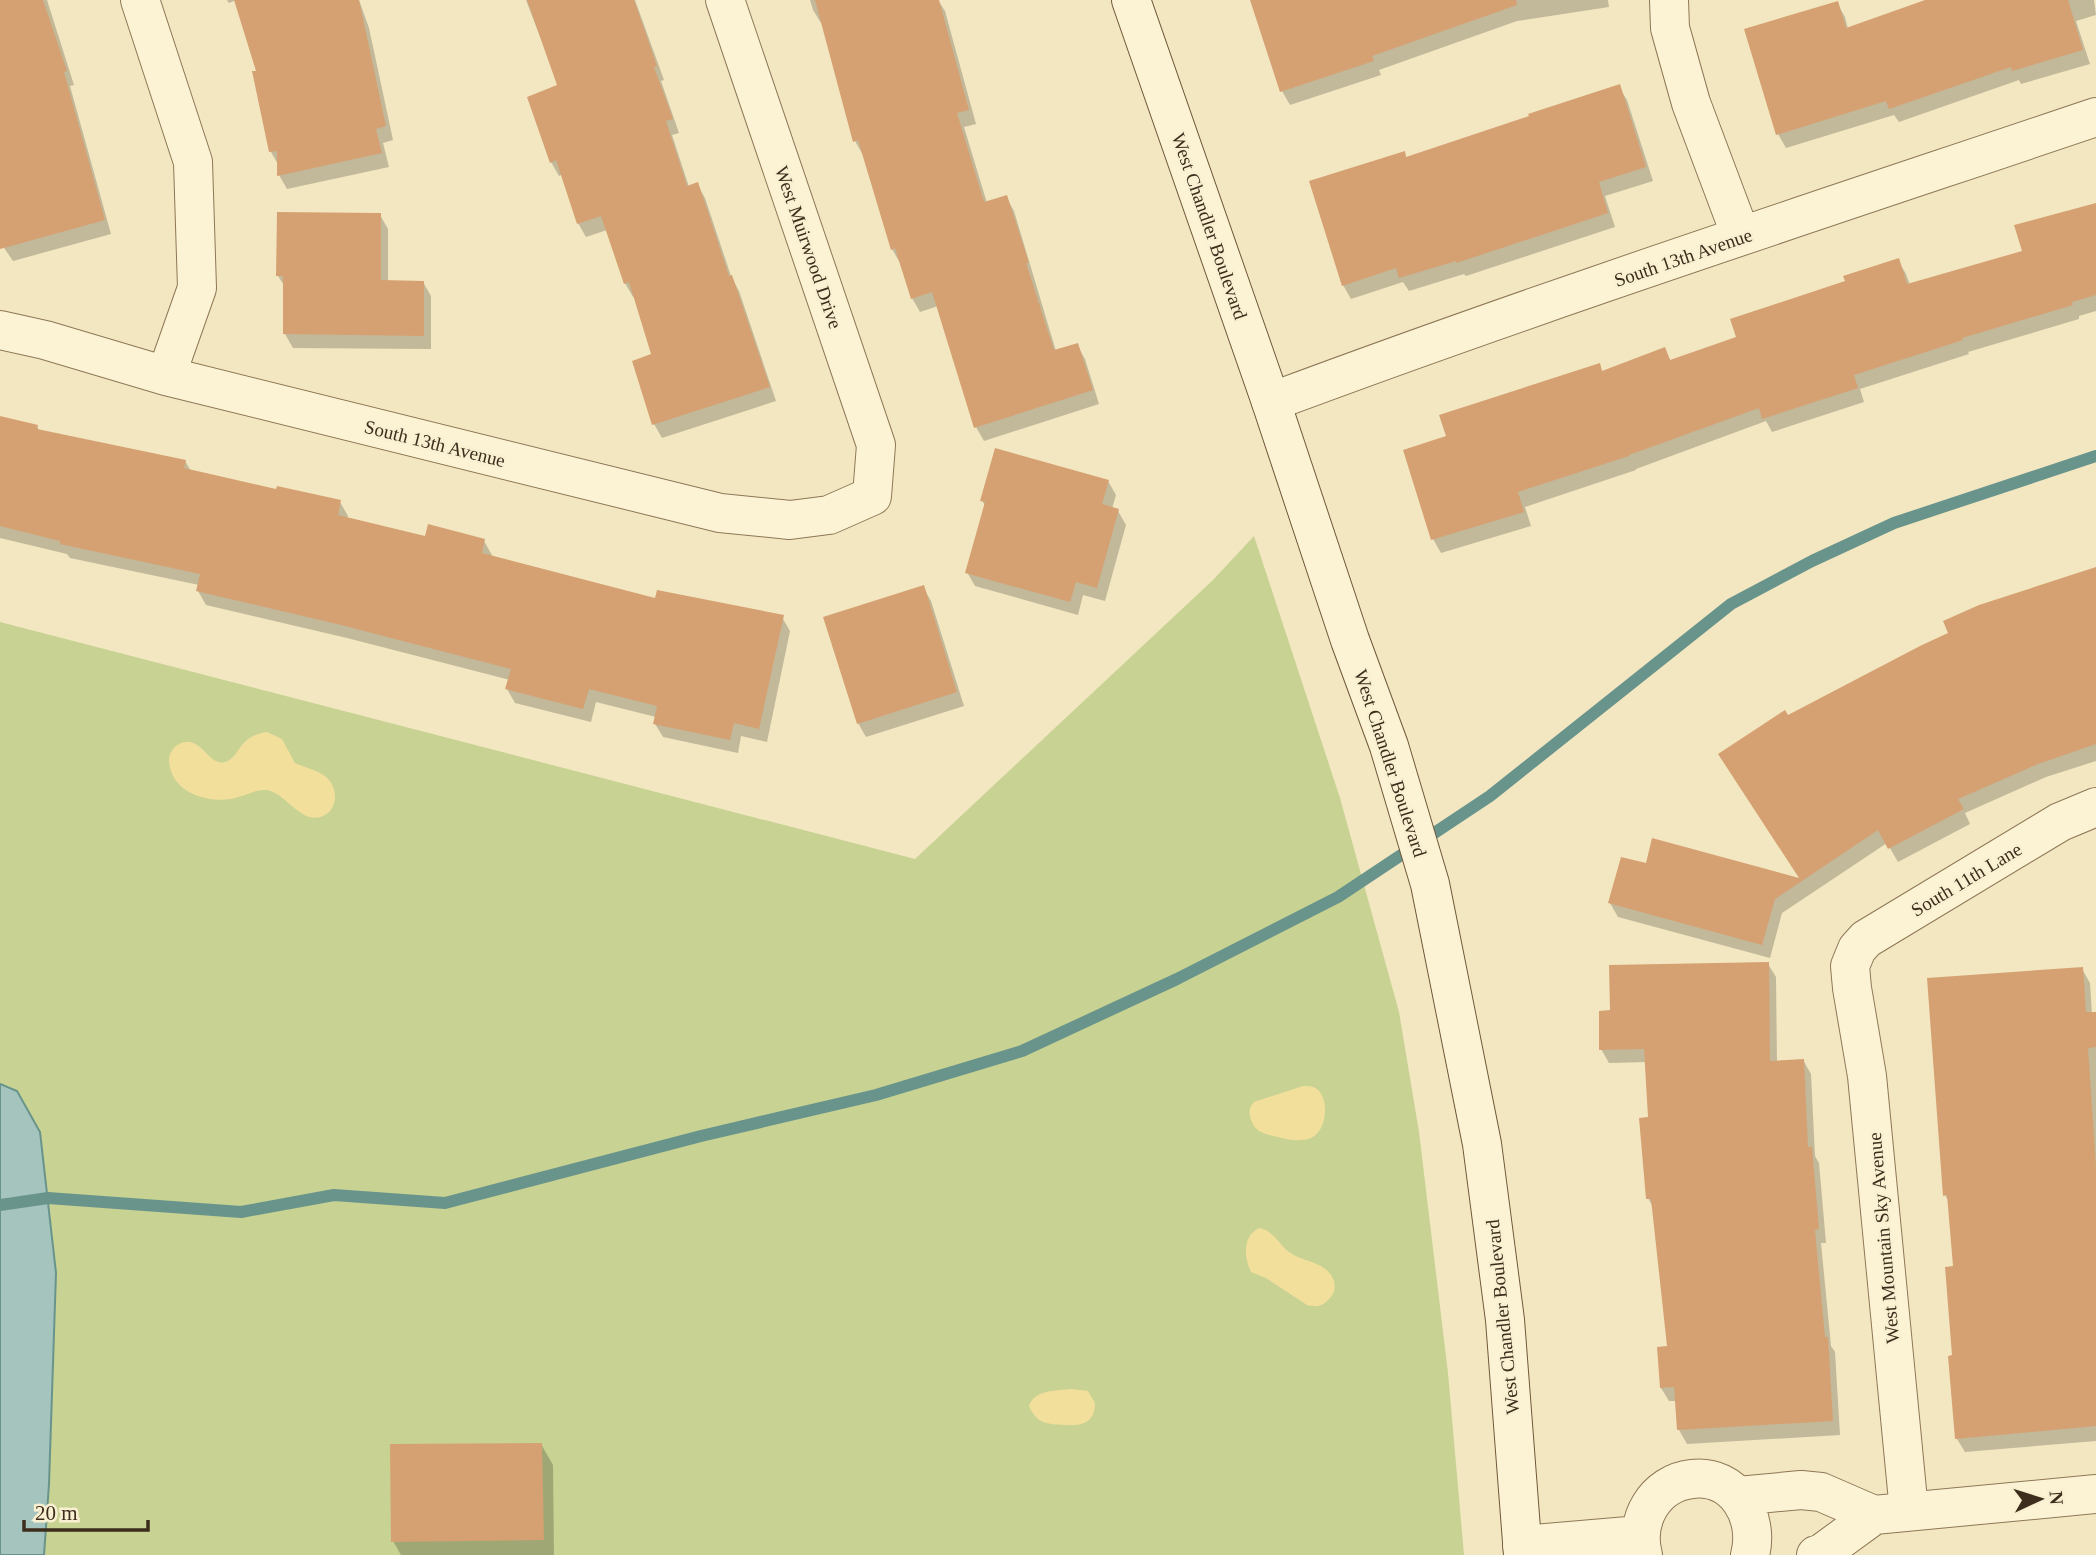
<svg xmlns="http://www.w3.org/2000/svg" width="2096" height="1555" font-family="'Times New Roman',serif">
  <style>
    .green { fill: #c7d293 }
    .sand { fill: #f2df9b }
    .water { fill: #a4c4bd; stroke: #69948c; stroke-width: 2 }
    .shadow { fill: #0003 }
    .lines { fill: none; stroke-linecap: round; stroke-linejoin: round }
    .stream { stroke: #69948c; stroke-width: 12 }
    .building { fill: #d5a172 }
    .street-casing { stroke: #8e7756; stroke-width: 40 }
    .secondary-casing { stroke: #705839; stroke-width: 40 }
    .street { stroke: #fcf3d5; stroke-width: 38 }
    .secondary { stroke: #fcf3d5; stroke-width: 38 }
    .labels { text-anchor: middle; stroke-width: 5; stroke-linejoin: round; paint-order: stroke }
    .street-label { font-size: 19px; fill: #3c2d1c; stroke: #f9f0d1 }
  </style>
  <rect width="100%" height="100%" fill="#f3e7c1"/>
  <path class="green" d="M 1254,536 L 1340,798 L 1399,1012 L 1419,1132 L 1448,1373 L 1464,1555 L 0,1555 L 0,622 L 915,859 L 1213,580 Z"/>
  <path class="sand" d="M 267,732 L 282,739 L 295,763 C 313,771 336,773 335,799 C 334,804 332,810 328,813 C 304,831 287,793 267,790 C 255,789 243,797 231,799 C 205,803 172,792 169,762 C 168,755 173,747 179,744 C 201,733 208,767 225,762 C 241,757 237,736 267,732 Z
    M 1303,1086 C 1309,1086 1314,1086 1318,1090 C 1330,1101 1326,1132 1311,1138 C 1301,1142 1288,1140 1278,1137 C 1269,1135 1260,1134 1254,1126 C 1249,1118 1247,1109 1254,1102 Z
    M 1259,1228 C 1273,1230 1279,1244 1289,1252 C 1304,1263 1327,1261 1334,1281 C 1336,1289 1334,1295 1327,1301 C 1321,1307 1315,1307 1307,1305 L 1266,1278 L 1251,1272 C 1244,1257 1242,1237 1259,1228 Z
    M 1071,1389 L 1088,1391 L 1095,1403 C 1095,1423 1082,1426 1065,1425 C 1047,1424 1037,1424 1029,1406 C 1035,1389 1056,1391 1071,1389 Z"/>
  <path class="water" d="M 0,1084 L 17,1091 L 40,1132 L 56,1273 L 49,1484 L 44,1555 L 0,1555 Z"/>
  <path class="shadow" d="M 0,0 L 47,0 L 74,85 L 70,86 L 111,234 L 13,261 L 0,242 Z
    M 227,0 L 359,0 L 369,28 L 393,140 L 383,143 L 389,167 L 287,189 L 279,175 L 279,166 L 271,152 L 258,72 L 236,0 L 229,3 Z
    M 526,0 L 635,0 L 664,80 L 661,81 L 679,133 L 672,135 L 689,187 L 697,184 L 705,198 L 731,276 L 739,291 L 776,401 L 662,438 L 654,424 L 653,355 L 635,296 L 633,297 L 625,283 L 607,230 L 586,237 L 578,223 L 563,174 L 559,176 L 551,162 L 559,86 Z
    M 810,0 L 938,0 L 945,11 L 976,124 L 964,127 L 987,203 L 1006,197 L 1014,211 L 1056,351 L 1077,345 L 1085,359 L 1099,404 L 984,441 L 976,427 L 938,306 L 920,312 L 912,298 L 900,263 L 892,249 L 863,155 L 855,141 L 823,23 L 821,23 L 813,10 Z
    M 1272,0 L 1608,0 L 1609,7 L 1517,21 L 1379,70 L 1381,75 L 1290,105 L 1282,91 Z
    M 1931,0 L 2094,0 L 2096,15 L 2076,21 L 2090,64 L 2021,84 L 2019,80 L 1899,122 L 1894,115 L 1786,148 L 1778,134 L 1837,3 L 1845,17 L 1848,29 Z
    M 1619,87 L 1627,100 L 1653,181 L 1605,196 L 1615,227 L 1466,276 L 1464,274 L 1409,291 L 1403,282 L 1351,299 L 1343,285 L 1404,153 L 1407,159 Z
    M 2096,204 L 2096,311 L 2079,316 L 2079,319 L 1968,352 L 1969,354 L 1860,389 L 1864,402 L 1772,432 L 1766,421 L 1636,469 L 1636,470 L 1525,507 L 1531,526 L 1441,553 L 1433,539 L 1448,437 L 1599,365 L 1603,373 L 1664,350 L 1671,361 L 1738,338 L 1847,282 L 1898,260 L 1906,274 L 1910,285 L 2024,252 Z
    M 380,215 L 388,229 L 388,282 L 423,282 L 431,296 L 431,349 L 293,348 L 285,334 L 285,287 L 278,276 Z
    M 0,418 L 37,426 L 39,431 L 185,461 L 191,471 L 277,491 L 340,502 L 348,516 L 347,519 L 426,539 L 484,541 L 492,555 L 491,558 L 657,600 L 782,617 L 790,631 L 767,742 L 741,736 L 738,753 L 663,737 L 655,724 L 656,717 L 596,702 L 591,722 L 515,703 L 507,689 L 510,680 L 347,638 L 206,605 L 198,591 L 199,585 L 70,558 L 67,554 L 0,538 Z
    M 1108,481 L 1116,495 L 1112,509 L 1118,511 L 1126,525 L 1105,601 L 1083,595 L 1078,615 L 975,586 L 967,572 L 985,506 L 982,500 Z
    M 2096,568 L 2096,761 L 2046,777 L 1965,813 L 1970,824 L 1898,862 L 1887,843 L 1782,913 L 1770,958 L 1618,917 L 1610,903 L 1647,865 L 1801,881 L 1788,717 Z
    M 923,587 L 931,601 L 964,706 L 866,737 L 858,723 Z
    M 1768,964 L 1776,977 L 1777,1062 L 1803,1060 L 1811,1074 L 1815,1156 L 1819,1163 L 1826,1243 L 1821,1243 L 1831,1346 L 1835,1352 L 1840,1435 L 1687,1444 L 1679,1430 L 1677,1401 L 1669,1401 L 1661,1388 L 1668,1348 L 1654,1209 L 1648,1198 L 1650,1119 L 1647,1062 L 1609,1063 L 1601,1049 L 1612,1012 Z
    M 2082,969 L 2090,983 L 2092,1014 L 2096,1013 L 2096,1441 L 1965,1452 L 1957,1439 L 1954,1357 L 1955,1267 L 1950,1204 L 1945,1195 Z
    M 541,1444 L 553,1465 L 554,1555 L 401,1555 L 393,1541 Z"/>
  <g class="lines">
    <path class="stream" d="M 0,1205 L 48,1198 L 241,1212 L 334,1195 L 445,1203 L 701,1136 L 876,1095 L 1022,1051 L 1177,979 L 1338,897 L 1490,796 L 1731,604 L 1812,561 L 1894,523 L 2096,456"/>
  </g>
  <path class="building" d="M 0,0 L 43,0 L 67,71 L 64,72 L 105,220 L 0,249 Z
    M 234,0 L 359,0 L 386,126 L 376,129 L 382,153 L 277,176 L 277,151 L 269,152 L 252,71 L 256,71 Z
    M 527,0 L 634,0 L 657,66 L 654,67 L 673,119 L 666,121 L 687,186 L 698,182 L 729,276 L 732,275 L 770,387 L 652,425 L 632,361 L 651,354 L 629,282 L 624,284 L 601,216 L 577,224 L 556,160 L 550,163 L 527,97 L 557,85 Z
    M 815,0 L 939,0 L 969,110 L 957,113 L 984,202 L 1007,195 L 1029,263 L 1026,263 L 1054,350 L 1078,343 L 1093,390 L 974,428 L 932,292 L 911,299 L 895,248 L 891,250 L 858,140 L 853,142 Z
    M 1250,0 L 1516,0 L 1517,5 L 1372,56 L 1374,61 L 1280,92 Z
    M 1925,0 L 2068,0 L 2083,50 L 2012,71 L 2011,67 L 1889,109 L 1886,101 L 1776,135 L 1744,29 L 1838,1 L 1846,28 Z
    M 1620,84 L 1646,167 L 1599,182 L 1608,213 L 1456,263 L 1456,261 L 1399,278 L 1396,268 L 1342,286 L 1309,181 L 1405,151 L 1406,157 L 1529,116 L 1528,114 Z
    M 2096,203 L 2096,295 L 2072,302 L 2073,305 L 1962,338 L 1963,340 L 1854,375 L 1858,388 L 1762,419 L 1759,408 L 1629,455 L 1629,456 L 1518,492 L 1524,512 L 1431,540 L 1403,450 L 1446,436 L 1439,415 L 1600,363 L 1602,371 L 1665,347 L 1670,360 L 1736,337 L 1730,319 L 1845,281 L 1843,276 L 1899,258 L 1907,284 L 2022,251 L 2014,225 Z
    M 277,212 L 381,213 L 381,280 L 424,281 L 424,336 L 283,334 L 283,276 L 276,276 Z
    M 0,416 L 38,425 L 37,429 L 186,460 L 184,468 L 276,489 L 277,486 L 341,500 L 338,515 L 425,536 L 428,524 L 485,539 L 482,553 L 655,598 L 657,590 L 784,615 L 759,729 L 734,723 L 730,740 L 653,724 L 657,706 L 589,689 L 583,709 L 505,689 L 511,669 L 337,624 L 196,591 L 200,574 L 60,544 L 60,541 L 0,526 Z
    M 995,448 L 1109,480 L 1102,504 L 1119,509 L 1097,588 L 1076,582 L 1070,602 L 965,573 L 985,502 L 980,501 Z
    M 2096,567 L 2096,744 L 2038,764 L 1958,799 L 1964,809 L 1888,849 L 1878,830 L 1775,899 L 1762,945 L 1608,903 L 1621,857 L 1646,863 L 1652,838 L 1799,878 L 1718,754 L 1785,710 L 1788,715 L 1920,646 L 1948,633 L 1943,621 L 1979,605 Z
    M 924,585 L 957,692 L 857,724 L 823,617 Z
    M 1769,962 L 1770,1061 L 1804,1059 L 1808,1147 L 1812,1147 L 1819,1229 L 1815,1230 L 1825,1337 L 1828,1337 L 1833,1421 L 1677,1430 L 1674,1387 L 1660,1388 L 1657,1347 L 1667,1346 L 1651,1199 L 1646,1199 L 1639,1118 L 1648,1117 L 1644,1049 L 1599,1050 L 1599,1011 L 1610,1010 L 1609,965 Z
    M 2083,967 L 2086,1012 L 2096,1012 L 2096,1047 L 2088,1048 L 2096,1167 L 2096,1426 L 1955,1439 L 1948,1356 L 1952,1355 L 1945,1267 L 1953,1266 L 1947,1195 L 1943,1196 L 1927,978 Z
    M 542,1443 L 544,1540 L 391,1542 L 390,1444 Z"/>
  <g class="lines">
    <defs>
      <path id="street" d="M 140,0 L 193,162 L 197,288 L 166,376
        M 1669,0 L 1670,28 L 1691,103 L 1741,236
        M 0,330 L 45,340 L 166,376 L 720,513 L 790,520 L 829,515 L 872,496 L 876,445 L 725,0
        M 1271,402 C 1544,300 1820,210 2096,117
        M 1738,1496 L 1801,1490 L 1821,1492 L 1874,1515 L 2096,1494
        M 1909,1511 L 1867,1076 L 1852,988 L 1850,966 L 1857,949 L 1866,939 L 2060,822 L 2096,807
        M 1522,1545 L 1640,1535
        M 1643,1555 C 1634,1521 1654,1483 1692,1479 C 1735,1474 1760,1517 1750,1555
        M 1816,1555 L 1822,1553 L 1874,1515"/>
      <path id="secondary" d="M 1131,0 L 1271,402 L 1350,640 L 1389,746 L 1430,884 L 1482,1144 L 1505,1320 L 1523,1555"/>
    </defs>
    <use href="#street" class="street-casing"/>
    <use href="#secondary" class="secondary-casing"/>
    <use href="#street" class="street"/>
    <use href="#secondary" class="secondary"/>
  </g>
  <g class="labels">
    <g class="street-label">
      <text transform="translate(1210 226) rotate(71)" y="7">West Chandler Boulevard</text>
      <text transform="translate(809 247) rotate(71)" y="7">West Muirwood Drive</text>
      <text transform="translate(1683 257) rotate(-19)" y="7">South 13th Avenue</text>
      <text transform="translate(435 443) rotate(14)" y="7">South 13th Avenue</text>
      <text transform="translate(1391 763) rotate(72)" y="7">West Chandler Boulevard</text>
      <text transform="translate(1966 879) rotate(-31)" y="7">South 11th Lane</text>
      <text transform="translate(1883 1238) rotate(-95)" y="7">West Mountain Sky Avenue</text>
      <text transform="translate(1502 1317) rotate(-96)" y="7">West Chandler Boulevard</text>
    </g>
  </g>
  <g transform="translate(2040 1499) rotate(86)" stroke="#f9f0d1" stroke-width="5" paint-order="stroke">
  <path d="M0-5L12 26L0 18L-12 26Z" fill="#3c2d1c"/>
  <text y="-10" font-size="19" font-weight="bold" text-anchor="middle" fill="#3c2d1c">N</text>
  </g>
  <path d="M24 1520v10h124v-10" fill="none" stroke="#3c2d1c" stroke-width="3.5"/>
  <text x="35" y="1520" font-size="21" fill="#3c2d1c" stroke="#f9f0d1" stroke-width="5" paint-order="stroke">20 m</text>
</svg>
